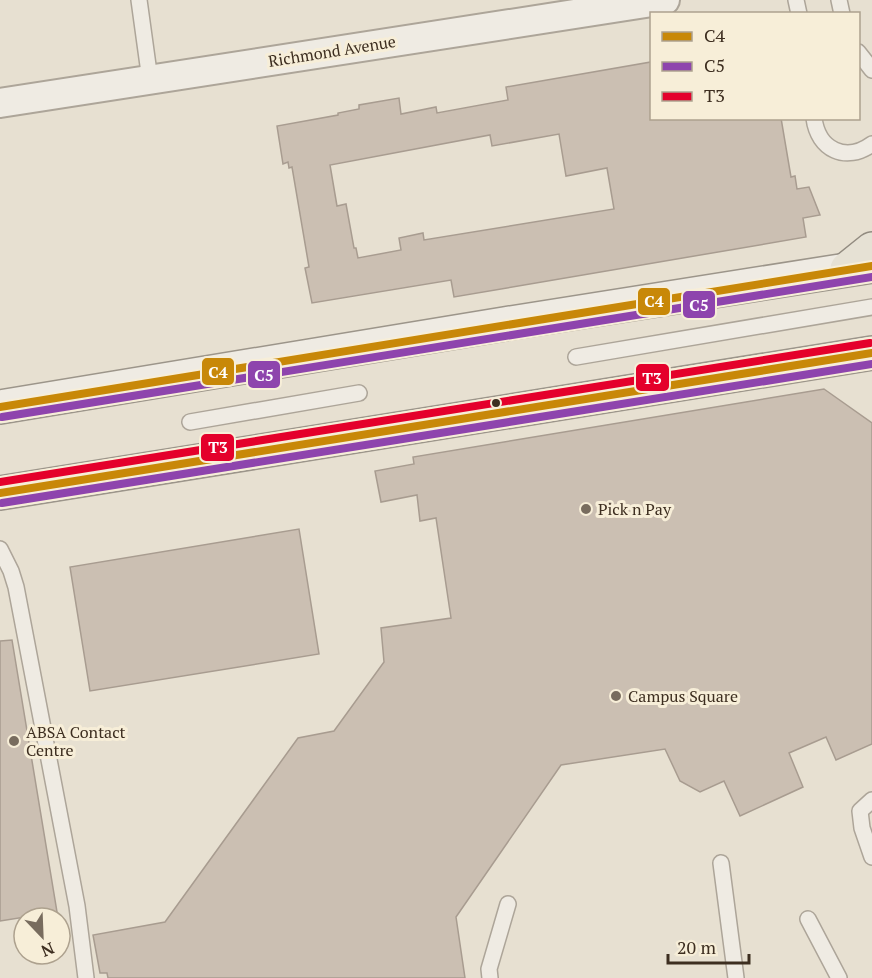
<svg xmlns="http://www.w3.org/2000/svg" width="872" height="978" font-family="'PT Serif',serif">
  <style>
    .building { fill: #cbbfb2; stroke: #a89c90; stroke-width: 1.5; fill-rule: evenodd }
    .lines { fill: none; stroke-linecap: round; stroke-linejoin: round }
    .service-casing { stroke: #ada599; stroke-width: 18 }
    .minor-casing { stroke: #ada599; stroke-width: 32 }
    .secondary-casing { stroke: #9c958a; stroke-width: 36 }
    .primary-casing { stroke: #928b80; stroke-width: 36 }
    .service { stroke: #efebe3; stroke-width: 15 }
    .minor { stroke: #efebe3; stroke-width: 28 }
    .secondary { stroke: #efebe3; stroke-width: 33 }
    .primary { stroke: #e6e1d4; stroke-width: 33 }
    .bus-1-casing { stroke: #f7eed8; stroke-width: 12 }
    .bus-2-casing { stroke: #f7eed8; stroke-width: 12 }
    .bus-3-casing { stroke: #f7eed8; stroke-width: 12 }
    .bus-1 { stroke: #c88808; stroke-width: 8 }
    .bus-2 { stroke: #8e44ad; stroke-width: 8 }
    .bus-3 { stroke: #e4002b; stroke-width: 8 }
    .bus-dot { fill: #3d2e20; stroke: #f7eed8; stroke-width: 2 }
    .poi-dot { fill: #786c5e; stroke: #f7eed8; stroke-width: 2 }
    .labels { text-anchor: middle; stroke-width: 6; stroke-linejoin: round; paint-order: stroke }
    .street-label { font-size: 16px; fill: #3d2e20; stroke: #f7eed8 }
    .poi-label { font-size: 16px; fill: #3d2e20; stroke: #f7eed8; text-anchor: start }
    .line-badge { stroke: #f7eed8; stroke-width: 2 }
    .badge-label { font-size: 16px; text-anchor: middle; font-weight: bold; fill: #fff }
  </style>
  <rect width="100%" height="100%" fill="#e7e0d1"/>
  <path class="building" d="M 651,62 L 651,118 L 781,118 L 791,177 L 795,176 L 797,189 L 809,187 L 820,215 L 803,218 L 806,237 L 454,297 L 451,280 L 312,303 L 305,268 L 309,267 L 292,167 L 289,168 L 288,162 L 283,164 L 277,126 L 338,115 L 338,113 L 359,109 L 359,105 L 399,98 L 401,114 L 436,107 L 437,113 L 508,100 L 506,87 ZM 559,134 L 566,176 L 607,168 L 614,209 L 424,240 L 423,233 L 399,238 L 401,250 L 358,258 L 356,248 L 354,248 L 346,204 L 337,206 L 330,165 L 490,135 L 492,146 Z
    M 824,389 L 872,423 L 872,744 L 836,760 L 826,737 L 789,753 L 803,787 L 740,816 L 724,781 L 700,792 L 680,781 L 665,749 L 561,765 L 456,917 L 465,978 L 108,978 L 107,973 L 100,973 L 93,935 L 165,922 L 298,738 L 334,731 L 384,662 L 381,628 L 451,618 L 436,518 L 420,521 L 417,495 L 381,502 L 375,471 L 414,464 L 413,457 Z
    M 299,529 L 319,654 L 90,691 L 70,567 Z
    M 12,640 L 57,912 L 0,921 L 0,641 Z"/>
  <g class="lines">
    <defs>
      <path id="service" d="M 139,0 L 150,80
        M 796,0 L 799,14
        M 839,0 L 842,14
        M 858,52 L 872,70
        M 814,118 C 818,150 846,163 872,144
        M 576,357 L 872,307
        M 190,422 L 359,393
        M 0,549 L 11,571 L 16,587 L 77,906 L 86,978
        M 872,800 L 860,811 L 862,828 L 872,857
        M 721,863 L 736,978
        M 808,919 L 839,978
        M 490,978 L 489,969 L 508,904"/>
      <path id="minor" d="M 0,103 L 665,0"/>
      <path id="secondary" d="M 0,407 L 504,324 L 872,266
        M 0,493 L 872,353"/>
      <path id="primary" d="M 847,269 L 872,249"/>
    </defs>
    <use href="#service" class="service-casing"/>
    <use href="#minor" class="minor-casing"/>
    <use href="#secondary" class="secondary-casing"/>
    <use href="#primary" class="primary-casing"/>
    <use href="#service" class="service"/>
    <use href="#minor" class="minor"/>
    <use href="#secondary" class="secondary"/>
    <use href="#primary" class="primary"/>
    <defs>
      <path id="bus-1" d="M 0,407 L 872,266
        M 0,493 L 872,353"/>
      <path id="bus-2" d="M 2,417 L 872,277
        M 2,503 L 872,364"/>
      <path id="bus-3" d="M 0,482 L 870,343"/>
    </defs>
    <use href="#bus-1" class="bus-1-casing"/>
    <use href="#bus-2" class="bus-2-casing"/>
    <use href="#bus-3" class="bus-3-casing"/>
    <use href="#bus-1" class="bus-1"/>
    <use href="#bus-2" class="bus-2"/>
    <use href="#bus-3" class="bus-3"/>
  </g>
  <circle class="bus-dot" cx="496" cy="403" r="5"/>
  <g class="poi-dot">
    <circle cx="586" cy="509" r="6"/>
    <circle cx="616" cy="696" r="6"/>
    <circle cx="14" cy="741" r="6"/>
  </g>
  <g class="labels">
    <g class="street-label">
      <text transform="translate(332 51) rotate(-9)" y="6">Richmond Avenue</text>
    </g>
    <g class="poi-label">
      <text x="598" y="515">Pick n Pay</text>
      <text x="628" y="702">Campus Square</text>
      <text x="26" y="738">ABSA Contact<tspan x="26" dy="18">Centre</tspan></text>
    </g>
  </g>
  <g class="line-badge">
    <rect x="637" y="287" width="34" height="29" rx="6" fill="#c88808"/>
    <rect x="682" y="290" width="34" height="29" rx="6" fill="#8e44ad"/>
    <rect x="201" y="357" width="34" height="29" rx="6" fill="#c88808"/>
    <rect x="247" y="360" width="34" height="29" rx="6" fill="#8e44ad"/>
    <rect x="635" y="363" width="35" height="29" rx="6" fill="#e4002b"/>
    <rect x="200" y="433" width="35" height="29" rx="6" fill="#e4002b"/>
  </g>
  <g class="badge-label">
    <text x="654" y="307">C4</text>
    <text x="699" y="311">C5</text>
    <text x="218" y="378">C4</text>
    <text x="264" y="381">C5</text>
    <text x="652" y="384">T3</text>
    <text x="218" y="453">T3</text>
  </g>
  <rect x="650" y="12" width="210" height="108" fill="#f7eed8" stroke="#ada18e" stroke-width="1.5"/>
  <rect x="662" y="32" width="30" height="9" fill="#c88808" stroke="#ada18e" stroke-width="1.5"/>
  <text x="704" y="42" font-size="18" fill="#3d2e20">C4</text>
  <rect x="662" y="62" width="30" height="9" fill="#8e44ad" stroke="#ada18e" stroke-width="1.5"/>
  <text x="704" y="72" font-size="18" fill="#3d2e20">C5</text>
  <rect x="662" y="92" width="30" height="9" fill="#e4002b" stroke="#ada18e" stroke-width="1.5"/>
  <text x="704" y="102" font-size="18" fill="#3d2e20">T3</text>
  <g transform="translate(42 936) rotate(157)"><circle r="28" fill="#f7eed8" stroke="#ada18e" stroke-width="1.5"/>
  <path d="M0-4.5L10 22L0 15L-10 22Z" fill="#786c5e"/>
  <text y="-9" font-size="16" font-weight="bold" text-anchor="middle" fill="#3d2e20">N</text>
  </g>
  <path d="M668 954v9h81v-9" fill="none" stroke="#3d2e20" stroke-width="3"/>
  <text x="677" y="954" font-size="18" fill="#3d2e20" stroke="#f7eed8" stroke-width="4.5" paint-order="stroke">20 m</text>
</svg>
